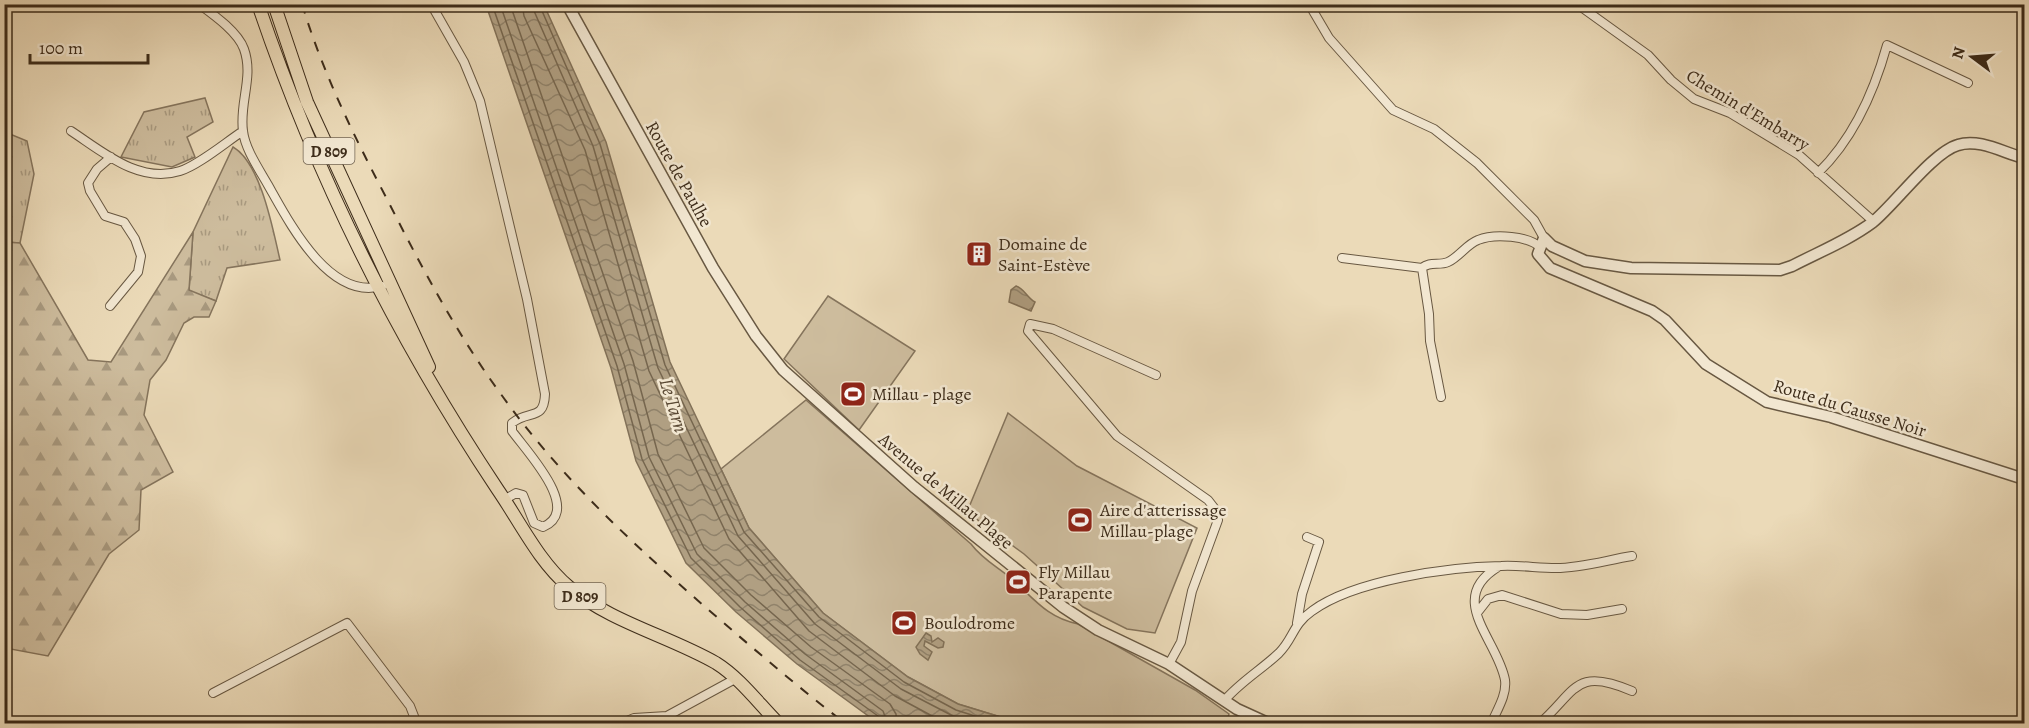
<svg xmlns="http://www.w3.org/2000/svg" width="2029" height="728" font-family="Alegreya,serif">
  <style>
    .grass { fill: url(#grass-tufts); stroke: #85745c; stroke-width: 1.5 }
    .forest { fill: url(#forest-firs); stroke: #85745c; stroke-width: 1.5 }
    .park { fill: #cdbc9d; stroke: #85745c; stroke-width: 1.5 }
    .water { fill: url(#water-waves); stroke: #827158; stroke-width: 1.5 }
    .lines { fill: none; stroke-linecap: round; stroke-linejoin: round }
    .shore { stroke: #76664e; stroke-width: 1.5 }
    .minor-casing { stroke: #685842; stroke-width: 10 }
    .tertiary-casing { stroke: #685842; stroke-width: 13 }
    .primary-casing { stroke: #3d2c1a; stroke-width: 14 }
    .minor { stroke: #f2e7d1; stroke-width: 8 }
    .tertiary { stroke: #f2e7d1; stroke-width: 10 }
    .primary { stroke: #ebdab8; stroke-width: 12 }
    .rail { stroke: #3d2c1a; stroke-width: 2; stroke-dasharray: 10 10; stroke-linecap: butt }
    .labels { text-anchor: middle; stroke-width: 5; stroke-linejoin: round; paint-order: stroke }
    .shield { fill: #f2e7d1; stroke: #736451; stroke-width: 1.5 }
    .shield-label { font-size: 16px; font-weight: bold; fill: #3d2c1a }
    .street-label { font-size: 18px; fill: #3d2c1a; stroke: #f2e7d1 }
    .poi-label { font-size: 18px; fill: #3d2c1a; stroke: #f2e7d1; text-anchor: start }
    .water-label { font-size: 20px; font-style: italic; fill: #5a4934; stroke: #f2e7d1 }
  </style>
  <defs>
    <pattern id="grass-tufts" width="24" height="20" patternUnits="userSpaceOnUse" patternTransform="scale(1.5)"><rect width="24" height="20" fill="#cdbc9d"/><path d="M3 7l-1-3M5 7V3M7 7l1-3M15 17l-1-3M17 17v-4M19 17l1-3" fill="none" stroke="#a8997f"/></pattern>
    <pattern id="forest-firs" width="22" height="20" patternUnits="userSpaceOnUse" patternTransform="scale(1.5)"><rect width="22" height="20" fill="#cdbc9d"/><path d="M5 1l3.5 6h-7zM16 11l3.5 6h-7z" fill="#a8997f"/></pattern>
    <pattern id="water-waves" width="16" height="10" patternUnits="userSpaceOnUse" patternTransform="scale(1.5)"><rect width="16" height="10" fill="#b09f82"/><path d="M0 5q4-4 8 0t8 0" fill="none" stroke="#90826a"/></pattern>
  </defs>
  <rect width="100%" height="100%" fill="#ebdab8"/>
  <filter id="stains"><feTurbulence type="fractalNoise" baseFrequency=".00333" numOctaves="4"/><feColorMatrix values="0 0 0 0 .2 0 0 0 0 .09 0 0 0 0 .02 0 0 0 .5 -.17"/></filter>
  <radialGradient id="worn" r=".72"><stop offset=".6" stop-color="#630" stop-opacity="0"/><stop offset="1" stop-color="#630" stop-opacity=".3"/></radialGradient>
  <path class="grass" d="M 205,98 L 213,122 L 187,137 L 195,157 L 172,167 L 121,157 L 144,112 Z
    M 5,132 L 27,141 L 34,174 L 20,243 L 5,242 Z
    M 233,147 C 261,163 273,230 280,260 L 227,268 L 216,301 L 189,291 L 193,232 Z"/>
  <path class="forest" d="M 193,232 L 189,290 L 216,301 L 209,317 L 194,317 L 184,323 L 166,360 L 150,380 L 144,415 L 173,472 L 141,490 L 139,530 L 109,554 L 48,656 L 5,648 L 5,242 L 20,243 L 88,360 L 111,362 Z"/>
  <path class="park" d="M 828,296 L 915,351 L 859,430 L 784,359 Z
    M 806,400 L 971,544 C 983,560 998,567 1013,580 C 1035,600 1048,618 1078,624 L 1195,690 L 1229,714 L 1226,723 L 1020,723 L 958,704 L 908,677 L 823,613 L 749,528 L 721,469 Z
    M 1008,413 L 1077,466 L 1197,528 L 1155,633 L 1127,629 L 1083,607 L 1024,554 L 967,512 Z"/>
  <path class="water" d="M 486,5 L 544,5 L 606,142 L 670,362 L 749,528 L 823,613 L 908,677 L 958,704 L 1020,723 L 878,723 L 797,664 L 736,612 L 686,563 L 636,461 L 611,368 Z
    M 1016,286 C 1024,288 1027,298 1035,302 L 1031,311 L 1009,302 L 1011,290 Z
    M 926,633 L 931,636 L 932,642 L 938,638 L 944,642 L 943,647 L 938,648 L 925,641 L 924,646 L 932,652 L 928,660 L 920,654 L 916,647 Z"/>
  <g class="lines">
    <path class="shore" d="M 492,4 L 617,366 L 642,459 L 691,558 L 740,607 L 800,660 L 878,716 L 881,724
      M 500,4 L 624,364 L 649,457 L 697,554 L 745,602 L 805,654 L 883,711 L 888,724
      M 510,4 L 633,361 L 658,454 L 704,548 L 751,595 L 811,647 L 890,704 L 896,714 L 897,724
      M 522,4 L 524,16 L 585,150 L 649,371 L 729,539 L 809,631 L 895,696 L 947,724
      M 531,4 L 593,146 L 658,368 L 738,536 L 815,624 L 901,689 L 953,716 L 975,724
      M 539,4 L 600,144 L 665,365 L 744,532 L 819,617 L 904,682 L 956,710 L 1000,724"/>
    <defs>
      <path id="minor" d="M 199,4 C 214,15 238,32 244,49 C 254,77 239,103 243,131 C 245,149 259,169 268,185 C 289,222 329,301 382,286
        M 431,4 L 464,62 L 480,101 L 527,299 L 545,394 C 544,422 529,409 512,423 L 512,431 C 527,452 583,510 543,527 L 534,523 L 523,495 L 516,493 L 504,500
        M 1309,4 L 1329,38 L 1393,110 L 1434,129 L 1477,163 L 1534,220 L 1544,238
        M 1577,4 L 1648,55 L 1671,80 L 1694,99 L 1730,113 L 1799,155 L 1873,221
        M 71,131 C 103,152 139,184 180,171 C 199,165 226,142 243,131
        M 1818,173 C 1853,139 1874,92 1887,45 L 1968,83
        M 1342,258 L 1422,268
        M 110,306 L 138,272 L 141,256 L 135,239 L 124,222 L 105,216 L 90,191 L 88,183 L 97,169 L 111,157
        M 1156,375 L 1053,329 L 1030,324 L 1028,331 L 1117,436 L 1208,500 L 1215,509 L 1218,520 L 1192,591 L 1181,642 L 1169,664
        M 1441,397 L 1430,341 L 1429,314 L 1422,268 C 1430,261 1439,266 1448,262 C 1459,257 1467,244 1478,240 C 1495,233 1529,236 1541,248
        M 1477,613 L 1488,599 L 1502,595 L 1561,614 L 1587,615 L 1622,609
        M 1297,623 L 1302,594 L 1319,542 L 1307,537
        M 213,693 L 347,623 L 410,706 L 417,724
        M 1224,701 C 1240,682 1261,670 1279,653 C 1294,638 1292,625 1312,611 C 1354,580 1449,567 1501,566 C 1519,565 1538,568 1556,568 C 1581,568 1607,560 1632,556
        M 620,724 L 634,718 L 667,716 L 735,679
        M 1491,724 C 1497,710 1507,695 1505,680 C 1498,640 1445,599 1498,567
        M 1539,724 C 1576,692 1574,666 1632,691"/>
      <path id="tertiary" d="M 567,4 L 713,268 L 756,336 L 783,370 L 914,487 L 1063,607 L 1098,630 L 1169,664 L 1237,709 L 1270,724
        M 2024,158 C 2004,153 1979,138 1958,145 C 1933,152 1895,204 1873,222 C 1849,240 1819,252 1792,266 L 1780,270 L 1631,268 L 1585,261 L 1552,246 L 1544,238 L 1538,254 L 1550,268 L 1652,311 L 1665,320 L 1706,364 L 1767,402 L 1831,417 L 2024,479"/>
      <path id="primary" d="M 258,4 C 316,176 398,340 498,490 C 520,522 539,562 569,587 C 610,622 669,636 716,663 C 740,678 759,704 779,724
        M 274,4 L 307,102 L 429,367"/>
    </defs>
    <use href="#minor" class="minor-casing"/>
    <use href="#tertiary" class="tertiary-casing"/>
    <use href="#primary" class="primary-casing"/>
    <use href="#minor" class="minor"/>
    <use href="#tertiary" class="tertiary"/>
    <use href="#primary" class="primary"/>
    <path class="rail" d="M 302,4 C 323,74 355,138 389,203 C 423,270 458,336 503,397 C 562,479 635,546 711,612 C 755,650 799,688 846,724"/>
  </g>
  <defs>
    <symbol id="building-square" viewBox="-11 -11 22 22"><rect x="-9" y="-9" width="18" height="18" rx="4" fill="#8f2418" stroke="#f2e7d1"/><path d="M-4-6H4V6H1V3H-1V6H-4ZM-2.5-4.3h1.7v1.8h-1.7ZM.8-4.3h1.7v1.8H.8ZM-2.5-1h1.7V.8h-1.7ZM.8-1h1.7V.8H.8Z" fill="#fff"/></symbol>
    <symbol id="stadium-square" viewBox="-11 -11 22 22"><rect x="-9" y="-9" width="18" height="18" rx="4" fill="#8f2418" stroke="#f2e7d1"/><path d="M0-5a6.5 5 0 1 0 0 10a6.5 5 0 1 0 0-10ZM-3.5-1.8h7v3.6h-7Z" fill="#fff"/></symbol>
  </defs>
  <g fill-rule="evenodd">
    <use href="#building-square" x="964" y="239" width="30" height="30"/>
    <use href="#stadium-square" x="838" y="379" width="30" height="30"/>
    <use href="#stadium-square" x="1065" y="505" width="30" height="30"/>
    <use href="#stadium-square" x="1003" y="567" width="30" height="30"/>
    <use href="#stadium-square" x="889" y="608" width="30" height="30"/>
  </g>
  <g class="labels">
    <g class="shield">
      <rect x="303.5" y="138" width="51" height="26" rx="4.5"/>
      <rect x="554.5" y="583" width="51" height="26" rx="4.5"/>
    </g>
    <g class="shield-label">
      <text x="329" y="157">D 809</text>
      <text x="580" y="602">D 809</text>
    </g>
    <g class="street-label">
      <text transform="translate(1748 110) rotate(31)" y="6">Chemin d'Embarry</text>
      <text transform="translate(679 174) rotate(61)" y="6">Route de Paulhe</text>
      <text transform="translate(1850 408) rotate(17)" y="6">Route du Causse Noir</text>
      <text transform="translate(946 491) rotate(40)" y="6">Avenue de Millau Plage</text>
    </g>
    <g class="poi-label">
      <text x="998" y="250">Domaine de<tspan x="998" dy="21">Saint-Estève</tspan></text>
      <text x="872" y="400">Millau - plage</text>
      <text x="1100" y="516">Aire d'atterissage<tspan x="1100" dy="21">Millau-plage</tspan></text>
      <text x="1038" y="578">Fly Millau<tspan x="1038" dy="21">Parapente</tspan></text>
      <text x="924" y="629">Boulodrome</text>
    </g>
    <g class="water-label">
      <text transform="translate(674 405) rotate(73)" y="7">Le Tarn</text>
    </g>
  </g>
  <rect width="2029" height="728" fill="none" stroke="#ebdab8" stroke-width="24"/>
  <rect x="6" y="6" width="2017" height="716" fill="none" stroke="#3d2c1a" stroke-width="3"/>
  <rect x="12" y="12" width="2005" height="704" fill="none" stroke="#3d2c1a" stroke-width="1.5"/>
  <g transform="translate(1972 57) rotate(286)" stroke="#f2e7d1" stroke-width="4.5" paint-order="stroke">
  <path d="M0-4.5L10 22L0 15L-10 22Z" fill="#3d2c1a"/>
  <text y="-9" font-size="16" font-weight="bold" text-anchor="middle" fill="#3d2c1a">N</text>
  </g>
  <path d="M30 54v9h118v-9" fill="none" stroke="#3d2c1a" stroke-width="3"/>
  <text x="39" y="54" font-size="18" fill="#3d2c1a" stroke="#f2e7d1" stroke-width="4.5" paint-order="stroke">100 m</text>
  <rect width="100%" height="100%" filter="url(#stains)"/>
  <rect width="100%" height="100%" fill="url(#worn)"/>
</svg>
